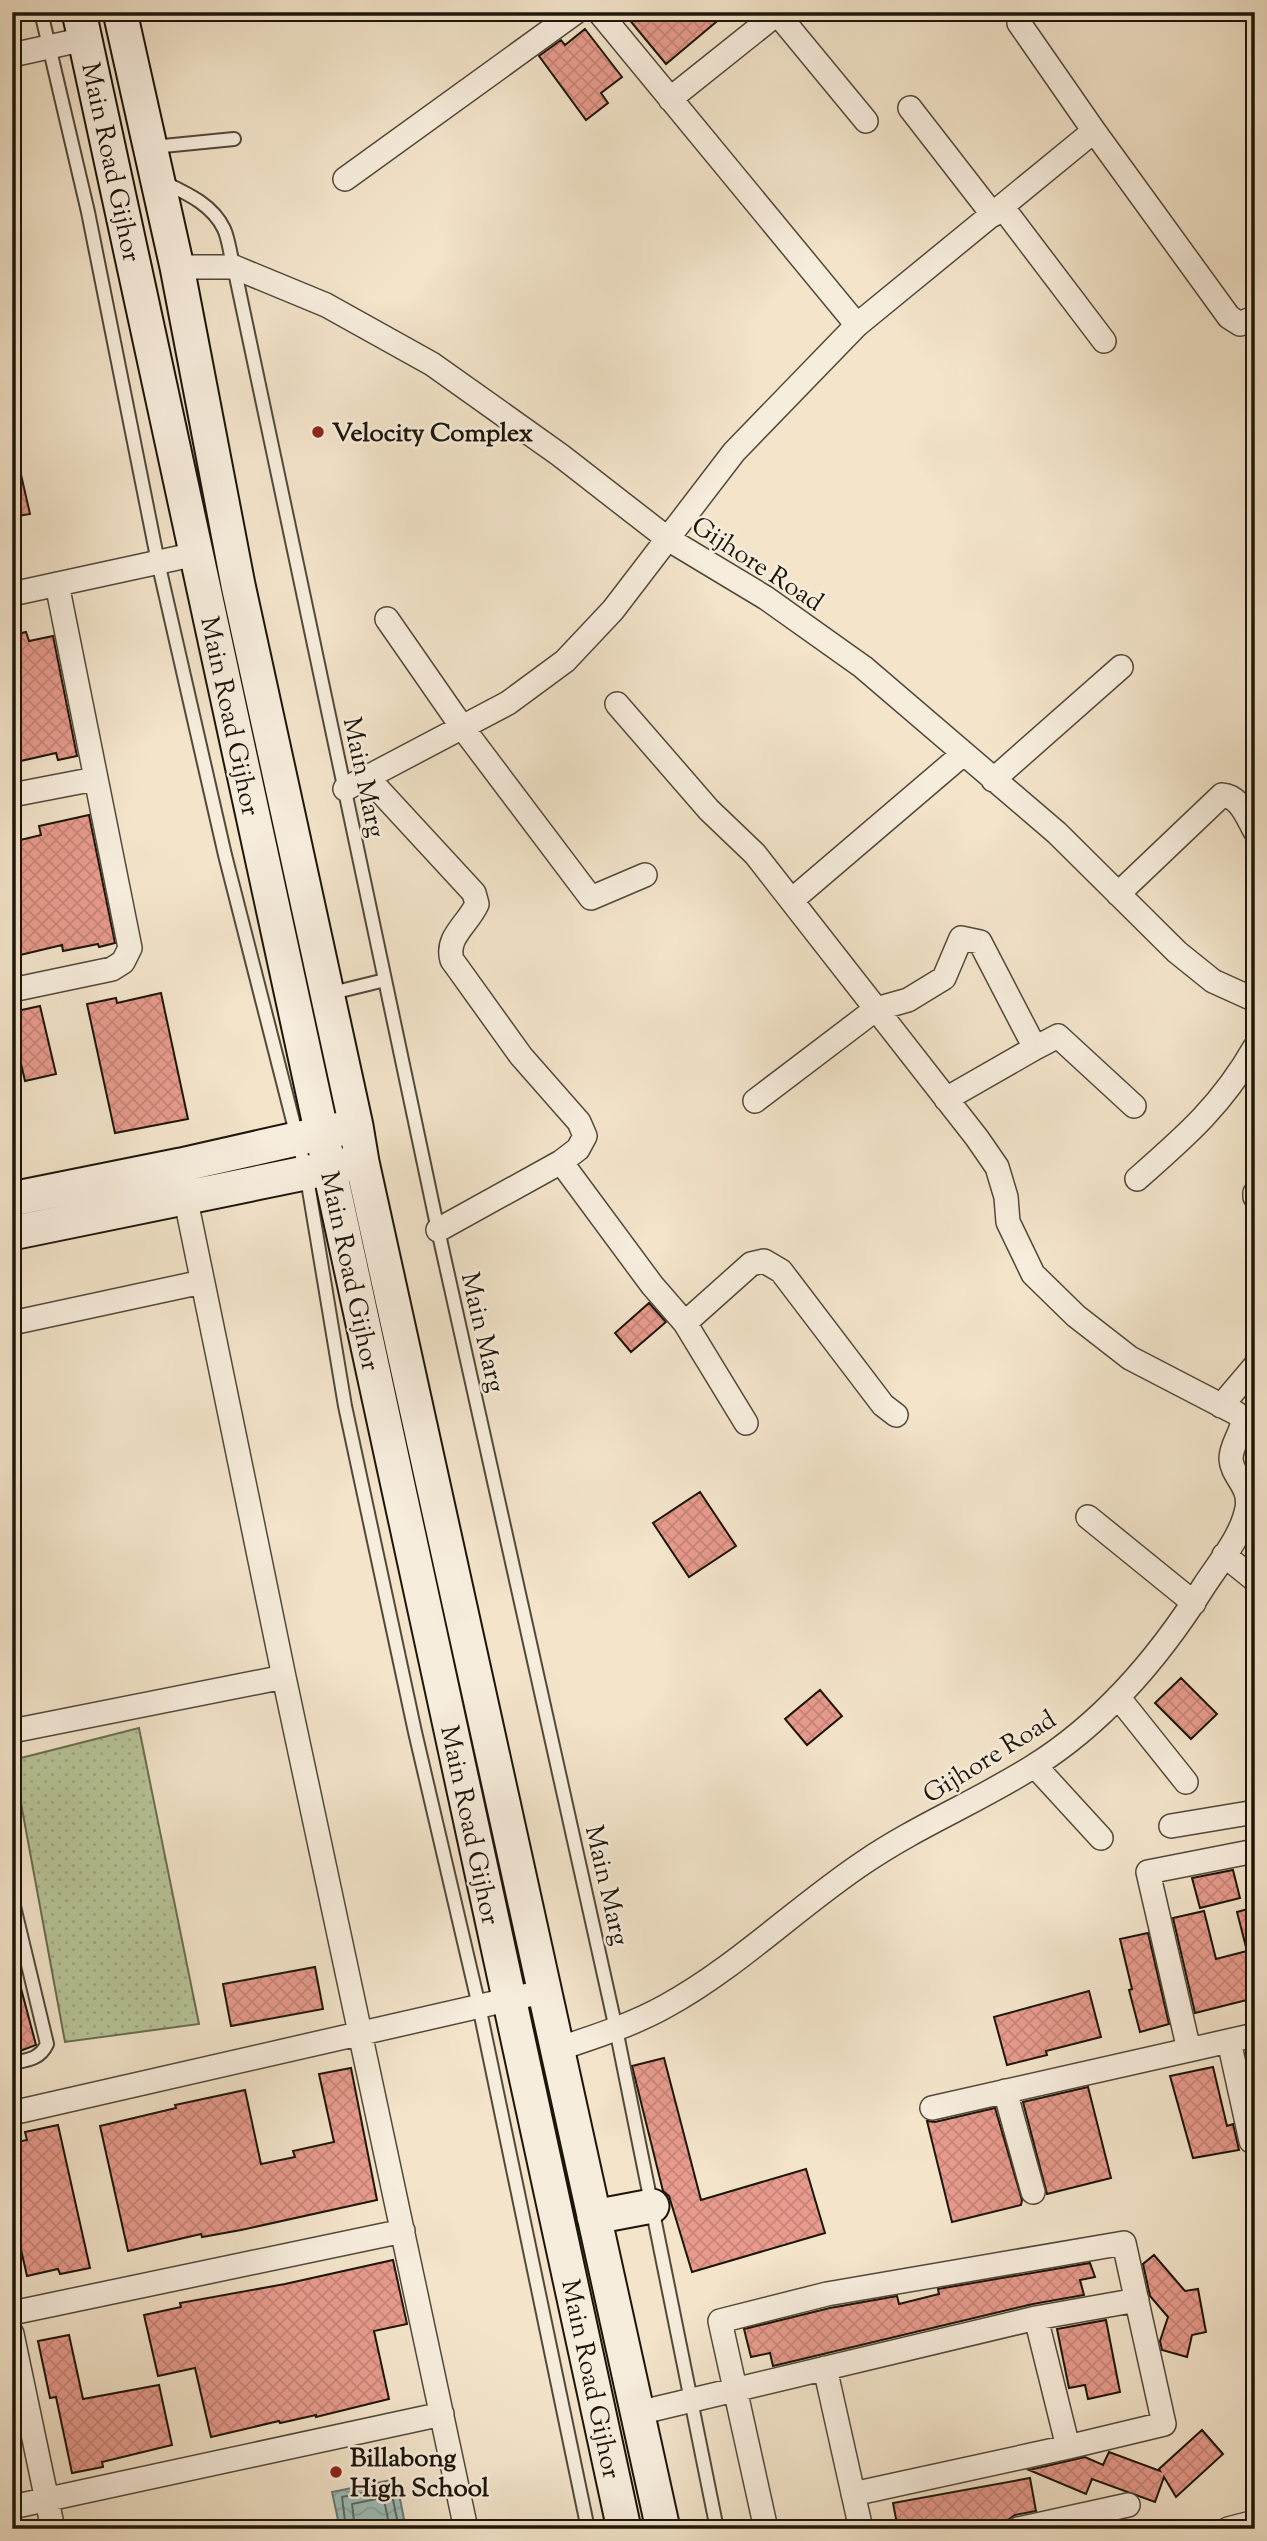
<svg xmlns="http://www.w3.org/2000/svg" width="1267" height="2541" font-family="'Sorts Mill Goudy',serif">
  <style>
    .park { fill: url(#park-dots); stroke: #6a6d52; stroke-width: 2 }
    .water { fill: url(#water-waves); stroke: #697a74; stroke-width: 2 }
    .lines { fill: none; stroke-linecap: round; stroke-linejoin: round }
    .shore { stroke: #5c6a62; stroke-width: 2 }
    .building { fill: url(#building-cross-hatch); stroke: #1c150a; stroke-width: 2 }
    .lane-casing { stroke: #52493a; stroke-width: 16 }
    .street-casing { stroke: #52493a; stroke-width: 26 }
    .secondary-casing { stroke: #1c150a; stroke-width: 37 }
    .lane { stroke: #f7eddd; stroke-width: 12 }
    .street { stroke: #f7eddd; stroke-width: 23 }
    .secondary { stroke: #f7eddd; stroke-width: 33 }
    .poi-dot { fill: #8f2418; stroke: #f7eddd; stroke-width: 2.5 }
    .labels { text-anchor: middle; stroke-width: 5; stroke-linejoin: round; paint-order: stroke }
    .street-label { font-size: 26px; fill: #1c150a; stroke: #f7eddd }
    .poi-label { font-size: 26px; font-weight: bold; fill: #1c150a; stroke: #f7eddd; text-anchor: start }
  </style>
  <defs>
    <pattern id="park-dots" width="8" height="8" patternUnits="userSpaceOnUse" patternTransform="scale(1.75)"><rect width="8" height="8" fill="#b8c599"/><path d="M2 2h.1M6 6h.1" fill="none" stroke="#9ea882" stroke-width="1.8" stroke-linecap="round"/></pattern>
    <pattern id="water-waves" width="16" height="10" patternUnits="userSpaceOnUse" patternTransform="scale(1.75)"><rect width="16" height="10" fill="#9cbeba"/><path d="M0 5q4-4 8 0t8 0" fill="none" stroke="#86a29f"/></pattern>
    <pattern id="building-cross-hatch" width="8" height="8" patternUnits="userSpaceOnUse" patternTransform="scale(1.75)"><rect width="8" height="8" fill="#e89b8d"/><path d="M0 0l8 8M0 8l8-8" fill="none" stroke="#c68578"/></pattern>
  </defs>
  <rect width="100%" height="100%" fill="#f3e4ca"/>
  <filter id="stains"><feTurbulence type="fractalNoise" baseFrequency=".00286" numOctaves="4"/><feColorMatrix values="0 0 0 0 .2 0 0 0 0 .09 0 0 0 0 .02 0 0 0 .5 -.17"/></filter>
  <radialGradient id="worn" r=".72"><stop offset=".6" stop-color="#630" stop-opacity="0"/><stop offset="1" stop-color="#630" stop-opacity=".3"/></radialGradient>
  <path class="park" d="M 139,1728 L 199,2024 L 65,2042 L 13,1760 Z"/>
  <path class="water" d="M 396,2479 L 406,2529 L 340,2529 L 332,2492 Z"/>
  <g class="lines">
    <path class="shore" d="M 346,2529 L 342,2497 L 388,2488 L 391,2490 L 399,2529
      M 355,2529 L 352,2504 L 381,2498 L 384,2500 L 390,2529"/>
  </g>
  <path class="building" d="M 623,12 L 728,12 L 666,64 Z
    M 585,29 L 622,77 L 601,93 L 608,103 L 586,120 L 539,56 L 561,40 L 565,45 Z
    M 19,466 L 30,514 L 12,517 L 12,467 Z
    M 26,632 L 29,641 L 53,636 L 77,756 L 58,760 L 56,753 L 12,763 L 12,635 Z
    M 89,815 L 115,943 L 99,947 L 98,944 L 63,951 L 62,945 L 12,957 L 12,842 L 41,835 L 39,826 Z
    M 161,993 L 188,1119 L 115,1133 L 87,1004 L 116,998 L 117,1003 Z
    M 40,1006 L 56,1074 L 25,1081 L 12,1025 L 12,1012 Z
    M 649,1303 L 666,1322 L 631,1352 L 615,1333 Z
    M 700,1492 L 736,1546 L 689,1577 L 653,1523 Z
    M 1181,1678 L 1217,1714 L 1191,1739 L 1155,1703 Z
    M 820,1690 L 842,1716 L 807,1745 L 785,1719 Z
    M 1233,1870 L 1240,1898 L 1200,1908 L 1192,1878 Z
    M 1255,1907 L 1255,1998 L 1195,2013 L 1173,1918 L 1204,1911 L 1216,1959 L 1247,1951 L 1237,1912 Z
    M 1148,1933 L 1169,2024 L 1140,2032 L 1129,1990 L 1132,1989 L 1120,1939 Z
    M 315,1967 L 323,2009 L 231,2026 L 223,1984 Z
    M 18,1977 L 36,2045 L 12,2054 L 12,1978 Z
    M 1089,1991 L 1101,2037 L 1046,2051 L 1047,2055 L 1007,2065 L 994,2017 Z
    M 664,2058 L 701,2200 L 806,2169 L 825,2233 L 692,2272 L 669,2196 L 663,2191 L 632,2066 Z
    M 1213,2067 L 1227,2126 L 1233,2124 L 1239,2150 L 1193,2158 L 1170,2076 Z
    M 351,2068 L 377,2200 L 241,2230 L 202,2237 L 201,2234 L 128,2251 L 100,2126 L 176,2108 L 175,2105 L 245,2090 L 261,2164 L 295,2157 L 293,2151 L 334,2142 L 319,2074 Z
    M 1088,2087 L 1111,2178 L 1047,2194 L 1023,2102 Z
    M 995,2108 L 1022,2200 L 1021,2205 L 952,2222 L 927,2121 L 935,2122 Z
    M 58,2125 L 90,2268 L 60,2274 L 58,2269 L 27,2276 L 12,2210 L 12,2143 L 27,2140 L 25,2132 Z
    M 1154,2255 L 1185,2291 L 1198,2289 L 1206,2332 L 1192,2335 L 1187,2357 L 1162,2350 L 1160,2341 L 1168,2317 L 1150,2296 L 1143,2264 Z
    M 393,2260 L 407,2324 L 374,2331 L 389,2399 L 316,2417 L 316,2415 L 280,2423 L 279,2421 L 211,2437 L 195,2368 L 158,2376 L 144,2315 L 181,2307 L 180,2303 L 285,2284 Z
    M 1090,2263 L 1095,2277 L 1080,2280 L 1084,2295 L 1033,2304 L 773,2366 L 770,2353 L 751,2357 L 744,2329 L 830,2308 L 897,2296 L 899,2304 L 939,2294 L 938,2289 Z
    M 1106,2320 L 1120,2392 L 1088,2399 L 1085,2385 L 1069,2388 L 1057,2329 Z
    M 69,2335 L 83,2399 L 159,2385 L 172,2445 L 102,2462 L 103,2467 L 72,2473 L 56,2397 L 50,2398 L 38,2341 Z
    M 1202,2430 L 1223,2454 L 1176,2497 L 1164,2477 L 1155,2502 L 1092,2479 L 1086,2494 L 1029,2470 L 1085,2457 L 1103,2465 L 1109,2452 L 1160,2471 L 1159,2469 Z
    M 1030,2478 L 1036,2511 L 1015,2515 L 1008,2520 L 961,2529 L 898,2529 L 893,2503 Z"/>
  <g class="lines">
    <defs>
      <path id="lane" d="M 41,12 L 88,212 L 158,562 L 225,855 L 306,1172 L 345,1406 L 415,1732 L 479,2006 L 588,2529
        M 153,147 L 234,139
        M 163,182 C 186,193 212,204 224,229 C 229,240 230,255 234,267 L 438,1230 L 616,2029 L 717,2529
        M 328,994 L 385,980
        M 12,1898 L 47,2044 C 40,2059 28,2060 12,2063"/>
      <path id="street" d="M 776,12 L 866,121
        M 1019,23 L 1094,131
        M 12,55 L 85,39
        M 670,99 L 779,12
        M 910,108 L 993,215
        M 345,179 L 576,12
        M 1003,208 L 1104,341
        M 177,267 L 234,267 L 326,305 L 432,364 L 560,455 L 668,539 L 766,598 L 863,667 L 1057,833 L 1177,952 L 1213,981 L 1255,1000
        M 857,325 L 1094,131 L 1229,317 L 1240,324 L 1255,317
        M 12,594 L 196,554
        M 387,619 L 462,727 L 591,898 L 645,875
        M 366,776 L 474,893 L 477,904 C 469,923 445,937 452,960 L 521,1056 L 579,1122 L 585,1136 L 578,1149 L 561,1162 L 652,1285 L 685,1323 L 746,1423
        M 993,780 L 1121,667
        M 345,789 L 508,703 L 565,661 L 613,610 L 734,452 L 857,325 L 599,12
        M 12,795 L 95,779
        M 1118,894 L 1222,795 C 1240,796 1247,817 1255,831
        M 792,900 L 963,754
        M 12,990 L 112,969 L 123,962 L 130,948 L 57,584
        M 946,1099 L 1035,1048
        M 755,1101 L 876,1009 L 908,1000 L 944,978 L 961,938 L 980,942 L 1035,1048 L 1058,1036 L 1134,1106
        M 1137,1179 C 1186,1136 1222,1105 1255,1047
        M 183,1186 L 284,1677 L 466,2529
        M 1255,1193 L 1255,1197
        M 438,1230 L 561,1162
        M 12,1323 L 202,1282
        M 685,1323 L 751,1264 L 764,1261 L 781,1271 L 883,1405 L 896,1415
        M 1221,1406 L 1255,1366
        M 1088,1517 L 1194,1603
        M 1224,1555 L 1255,1580
        M 1118,1697 L 1186,1782
        M 12,1731 L 284,1677
        M 1035,1766 L 1101,1838
        M 1171,1826 L 1255,1812
        M 1229,2041 L 1251,2141
        M 558,2049 C 594,2037 632,2025 666,2006 C 737,1967 796,1908 863,1863 C 917,1826 979,1801 1034,1766 C 1104,1722 1160,1656 1204,1586 C 1219,1563 1242,1536 1247,1508 C 1251,1486 1232,1477 1231,1459 C 1231,1444 1242,1434 1243,1419 L 1236,1413 L 1130,1358 L 1076,1316 L 1033,1274 L 1008,1222 L 1006,1197 L 997,1167 L 977,1138 L 755,854 L 709,810 L 617,704
        M 1189,2050 L 1148,1872 L 1255,1851
        M 1005,2091 L 1033,2192
        M 932,2108 L 1255,2035
        M 12,2113 L 546,1991
        M 12,2313 L 403,2231
        M 1036,2318 L 1068,2447
        M 12,2334 L 53,2529
        M 825,2368 L 861,2529
        M 638,2413 L 1036,2318 L 1137,2300
        M 12,2507 L 442,2414
        M 766,2529 L 720,2321 L 827,2294 L 1124,2243 L 1164,2424 L 1068,2447 L 853,2494
        M 1018,2529 L 1128,2505
        M 1228,2529 L 1255,2522"/>
      <path id="secondary" d="M 79,12 L 624,2529
        M 120,12 L 177,267 L 238,585 L 356,1126 L 362,1162 L 663,2529
        M 12,1199 L 181,1165 L 345,1128
        M 12,1233 L 349,1164
        M 594,2217 L 652,2206"/>
    </defs>
    <use href="#lane" class="lane-casing"/>
    <use href="#street" class="street-casing"/>
    <use href="#secondary" class="secondary-casing"/>
    <use href="#lane" class="lane"/>
    <use href="#street" class="street"/>
    <use href="#secondary" class="secondary"/>
  </g>
  <g class="poi-dot">
    <circle cx="318" cy="432" r="7"/>
    <circle cx="336" cy="2472" r="7"/>
  </g>
  <g class="labels">
    <g class="street-label">
      <text transform="translate(112 162) rotate(78)" y="9">Main Road Gijhor</text>
      <text transform="translate(758 563) rotate(33)" y="9">Gijhore Road</text>
      <text transform="translate(231 716) rotate(78)" y="9">Main Road Gijhor</text>
      <text transform="translate(365 777) rotate(78)" y="9">Main Marg</text>
      <text transform="translate(351 1271) rotate(78)" y="9">Main Road Gijhor</text>
      <text transform="translate(484 1332) rotate(77)" y="9">Main Marg</text>
      <text transform="translate(989 1756) rotate(-32)" y="9">Gijhore Road</text>
      <text transform="translate(471 1825) rotate(78)" y="9">Main Road Gijhor</text>
      <text transform="translate(608 1885) rotate(77)" y="9">Main Marg</text>
      <text transform="translate(592 2379) rotate(78)" y="9">Main Road Gijhor</text>
    </g>
    <g class="poi-label">
      <text x="332" y="441">Velocity Complex</text>
      <text x="350" y="2466">Billabong<tspan x="350" dy="30">High School</tspan></text>
    </g>
  </g>
  <rect width="1267" height="2541" fill="none" stroke="#f3e4ca" stroke-width="42"/>
  <rect x="14" y="14" width="1239" height="2513" fill="none" stroke="#1c150a" stroke-width="3.5"/>
  <rect x="21" y="21" width="1225" height="2499" fill="none" stroke="#1c150a" stroke-width="2"/>
  <rect width="100%" height="100%" filter="url(#stains)"/>
  <rect width="100%" height="100%" fill="url(#worn)"/>
</svg>
